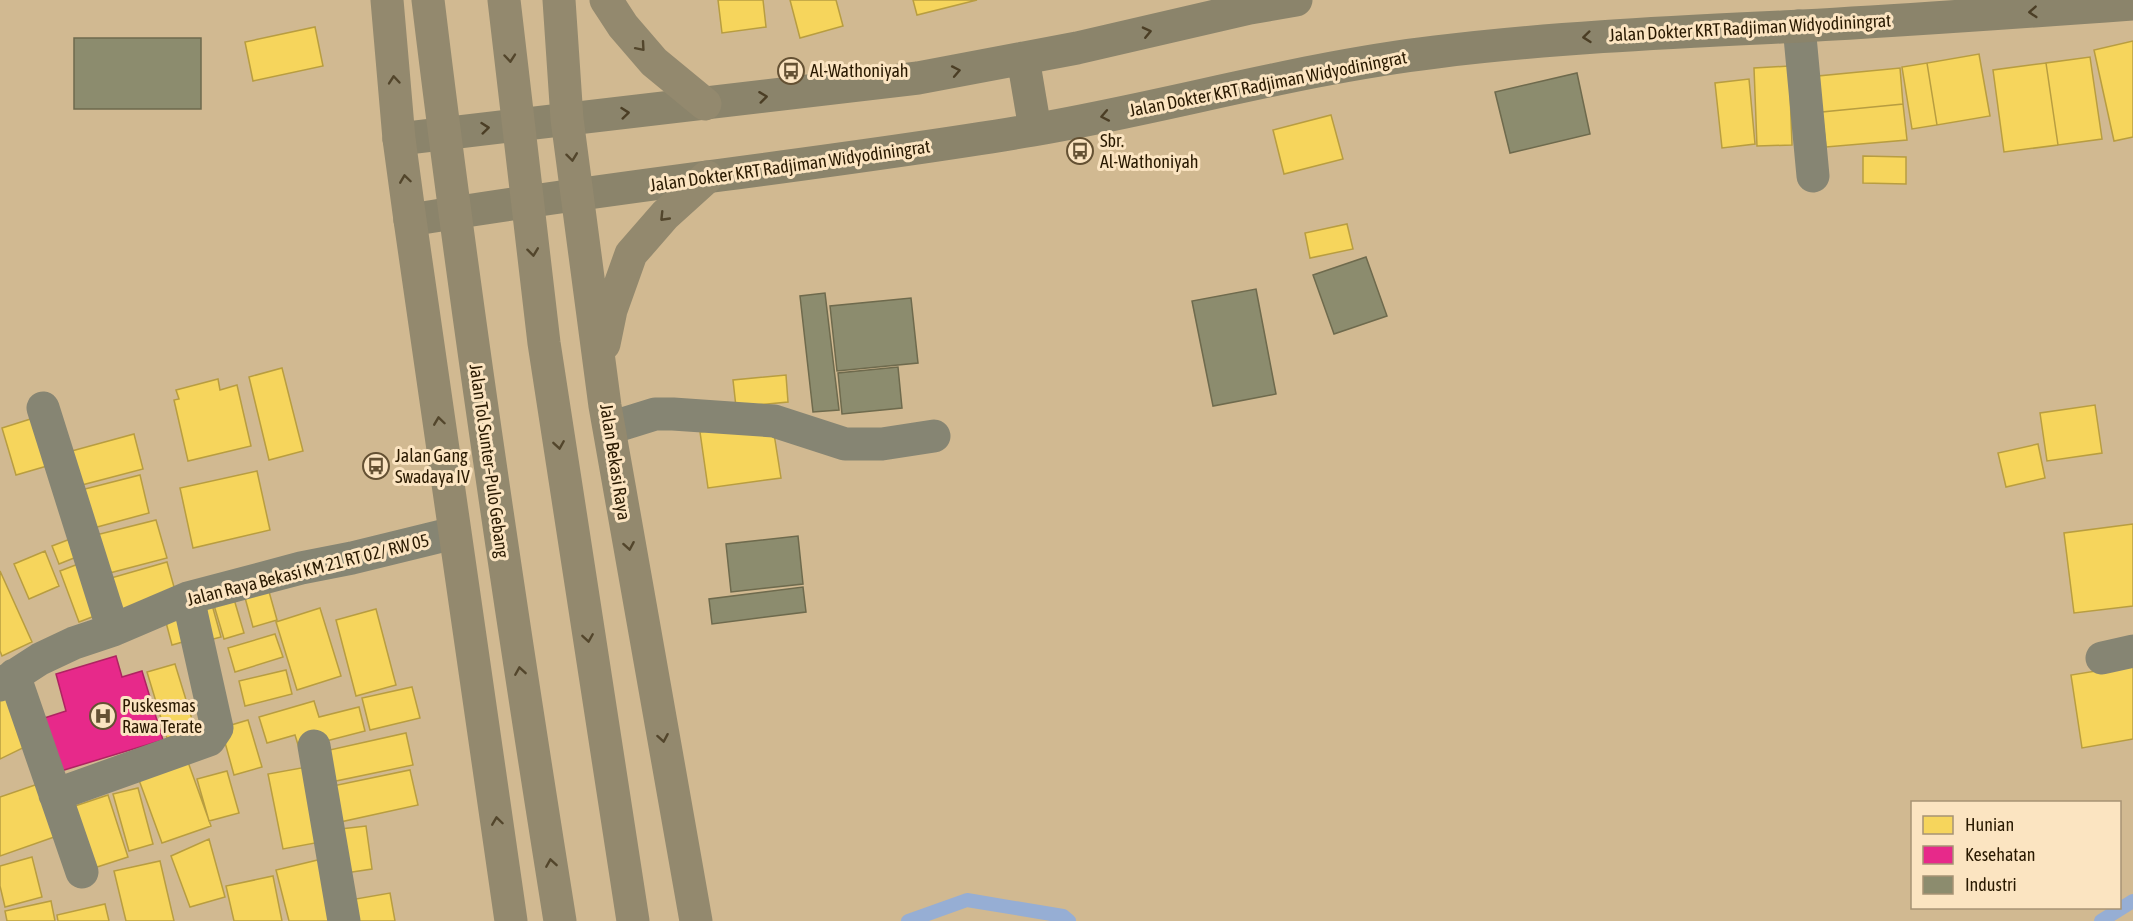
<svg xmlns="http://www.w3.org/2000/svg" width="2133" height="921" font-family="'Asap Condensed',sans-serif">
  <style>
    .homes { fill: #f6d55c; stroke: #b89d40; stroke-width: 1.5 }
    .health { fill: #e7298a; stroke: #ae2461; stroke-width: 1.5 }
    .industry { fill: #8c8c6e; stroke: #6e6a4d; stroke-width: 1.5 }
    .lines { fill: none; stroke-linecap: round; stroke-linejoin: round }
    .stream { stroke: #96aed4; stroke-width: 14 }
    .minor { stroke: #868573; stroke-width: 33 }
    .major { stroke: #8b846b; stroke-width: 33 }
    .highway { stroke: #93896e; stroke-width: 33 }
    .oneway { stroke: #4b3e25 }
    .oneway2 { stroke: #53462c }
    .labels { text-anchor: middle; stroke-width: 6; stroke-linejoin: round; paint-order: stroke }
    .street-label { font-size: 18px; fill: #291900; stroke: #fbe4c1 }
    .poi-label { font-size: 18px; fill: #291900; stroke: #fbe4c1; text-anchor: start }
  </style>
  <rect width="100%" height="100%" fill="#d1b991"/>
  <path class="homes" d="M 718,0 L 763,0 L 766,27 L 722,33 Z
    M 790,0 L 836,0 L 843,26 L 800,38 Z
    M 913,0 L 977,0 L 917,15 Z
    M 315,27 L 323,66 L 253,81 L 245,42 Z
    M 2133,41 L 2133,137 L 2114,141 L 2094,50 Z
    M 1979,54 L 1990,116 L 1937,125 L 1927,63 Z
    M 2090,57 L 2102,139 L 2058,145 L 2046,63 Z
    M 1927,63 L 1937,125 L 1912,129 L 1902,67 Z
    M 2046,63 L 2058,145 L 2004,152 L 1993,70 Z
    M 1789,66 L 1792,145 L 1757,146 L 1754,68 Z
    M 1900,68 L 1903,104 L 1822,112 L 1818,76 Z
    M 1749,79 L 1755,144 L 1722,148 L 1715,83 Z
    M 1903,104 L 1907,140 L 1826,147 L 1822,112 Z
    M 1331,115 L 1343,159 L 1284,174 L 1273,130 Z
    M 1863,156 L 1906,157 L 1906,184 L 1863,183 Z
    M 1347,224 L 1353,249 L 1310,258 L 1305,233 Z
    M 282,368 L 303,451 L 269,460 L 249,377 Z
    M 786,375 L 788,402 L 736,407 L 733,380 Z
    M 218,379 L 220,390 L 237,385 L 251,446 L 188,461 L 174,400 L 179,399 L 176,390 Z
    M 2095,405 L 2102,453 L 2047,461 L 2040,413 Z
    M 40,416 L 54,464 L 16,475 L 2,428 Z
    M 772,421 L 781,478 L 708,488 L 700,432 Z
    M 134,434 L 143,469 L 78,486 L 68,452 Z
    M 2038,444 L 2045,478 L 2006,487 L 1998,453 Z
    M 257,471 L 270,530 L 193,548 L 180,488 Z
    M 140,475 L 149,513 L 86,530 L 77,491 Z
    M 156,520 L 167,558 L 98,576 L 88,537 Z
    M 2133,524 L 2133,606 L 2074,613 L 2064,533 Z
    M 78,536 L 84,554 L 59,564 L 52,546 Z
    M 45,551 L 59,586 L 29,599 L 14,564 Z
    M 86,561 L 105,612 L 79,622 L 60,571 Z
    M 167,562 L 176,594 L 113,613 L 104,580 Z
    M 0,571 L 32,642 L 2,656 L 0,651 Z
    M 268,588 L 277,620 L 253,627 L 244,594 Z
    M 231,589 L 244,633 L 224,639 L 211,595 Z
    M 209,594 L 221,637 L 202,642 Z
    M 187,604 L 197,638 L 172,645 L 163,611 Z
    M 320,608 L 341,676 L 297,690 L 276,622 Z
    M 376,609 L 396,685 L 356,696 L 336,620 Z
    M 275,634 L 283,657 L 235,672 L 228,648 Z
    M 175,664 L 195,729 L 167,738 L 147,672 Z
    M 2133,665 L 2133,739 L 2082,748 L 2071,675 Z
    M 286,670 L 292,694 L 245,706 L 239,681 Z
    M 412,687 L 420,718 L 370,730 L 362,698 Z
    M 5,693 L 31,744 L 0,759 L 0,695 Z
    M 314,701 L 319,717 L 359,707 L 365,731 L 299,748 L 295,735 L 267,743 L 259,717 Z
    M 248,720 L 262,767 L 234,775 L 221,728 Z
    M 406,733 L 413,765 L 331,782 L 325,751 Z
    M 188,762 L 211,826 L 162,843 L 139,780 Z
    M 312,766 L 326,841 L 283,849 L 268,774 Z
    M 410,770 L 418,805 L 331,824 L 323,788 Z
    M 227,771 L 239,813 L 209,821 L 197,779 Z
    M 38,784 L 57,836 L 0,856 L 0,797 Z
    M 138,788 L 153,844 L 129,851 L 113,794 Z
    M 108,795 L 128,857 L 94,868 L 75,806 Z
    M 366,826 L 372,869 L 339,874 L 332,830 Z
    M 209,839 L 225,897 L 190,907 L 171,856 Z
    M 32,857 L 42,897 L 5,907 L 0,886 L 0,866 Z
    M 326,858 L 341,921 L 289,921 L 276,870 Z
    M 160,861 L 174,921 L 126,921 L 114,871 Z
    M 273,876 L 282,921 L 234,921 L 226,886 Z
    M 390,893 L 395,921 L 347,921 L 344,901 Z
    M 51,901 L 55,921 L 7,921 L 5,911 Z
    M 105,904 L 109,921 L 58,921 L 57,915 Z"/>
  <path class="health" d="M 116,656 L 122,677 L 142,671 L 163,740 L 51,774 L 35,721 L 66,711 L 56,674 Z"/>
  <path class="industry" d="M 74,38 L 201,38 L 201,109 L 74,109 Z
    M 1577,73 L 1590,134 L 1510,153 L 1495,92 Z
    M 1366,257 L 1387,316 L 1334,334 L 1313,275 Z
    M 1256,289 L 1276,394 L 1213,406 L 1192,301 Z
    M 825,293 L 839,410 L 813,412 L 800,296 Z
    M 911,298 L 918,363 L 837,371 L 830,306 Z
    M 898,367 L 902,408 L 842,414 L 838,373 Z
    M 798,536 L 803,584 L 731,592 L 726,544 Z
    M 803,587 L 806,612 L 712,624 L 709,599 Z"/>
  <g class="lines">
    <path class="stream" d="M 908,921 L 967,900 L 1063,916 L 1069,921
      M 2101,921 L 2133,901"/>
    <path class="minor" d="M 1799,26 L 1813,176
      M 43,408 L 113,630
      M 610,428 L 655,414 L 673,414 L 774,421 L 845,444 L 882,444 L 934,436
      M 2102,658 L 2133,651
      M 14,675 L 82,872
      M 0,685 L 40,659 L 74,643 L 113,630 L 188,598 L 301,568 L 352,558 L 454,533
      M 314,746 L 344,921
      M 55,795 L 209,740 L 217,728 L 188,598"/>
    <path class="major" d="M 1023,58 L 1035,129
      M 399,139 L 918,78 L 1077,48 L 1250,8 L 1296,0
      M 410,220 C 617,185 826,165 1033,130 C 1167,107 1300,68 1436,52 C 1557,37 1679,32 1802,26 C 1912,20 2023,12 2133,4"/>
    <path class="highway" d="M 387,0 L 399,139 L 410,220 L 511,921
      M 428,0 C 465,308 511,615 560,921
      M 504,0 L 544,343 L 633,921
      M 559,0 L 567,119 L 605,406 L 696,921
      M 606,0 L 623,26 L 654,62 L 705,104
      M 604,344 L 611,310 L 631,254 L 665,215 L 707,177"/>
  </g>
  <defs><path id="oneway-chevron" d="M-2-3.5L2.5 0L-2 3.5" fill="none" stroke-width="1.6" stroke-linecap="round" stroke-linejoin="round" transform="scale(1.5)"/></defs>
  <g class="oneway">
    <use href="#oneway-chevron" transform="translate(2033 12) rotate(176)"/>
    <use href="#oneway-chevron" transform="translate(1147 32) rotate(-13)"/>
    <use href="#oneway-chevron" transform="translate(1587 37) rotate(174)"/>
    <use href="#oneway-chevron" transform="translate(956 71) rotate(-11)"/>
    <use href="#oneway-chevron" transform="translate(763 97) rotate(-7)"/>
    <use href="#oneway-chevron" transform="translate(625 113) rotate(-6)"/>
    <use href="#oneway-chevron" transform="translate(1105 116) rotate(169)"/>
    <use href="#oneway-chevron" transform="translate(485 128) rotate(-6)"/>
  </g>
  <g class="oneway2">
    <use href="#oneway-chevron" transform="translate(641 47) rotate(49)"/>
    <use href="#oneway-chevron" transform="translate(510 58) rotate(85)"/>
    <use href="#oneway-chevron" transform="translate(394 80) rotate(-95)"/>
    <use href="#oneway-chevron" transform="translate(572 157) rotate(83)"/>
    <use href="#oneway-chevron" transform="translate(405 179) rotate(-98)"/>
    <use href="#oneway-chevron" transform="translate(664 217) rotate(134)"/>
    <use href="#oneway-chevron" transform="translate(533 252) rotate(83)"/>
    <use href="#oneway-chevron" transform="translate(439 421) rotate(-98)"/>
    <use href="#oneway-chevron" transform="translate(559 445) rotate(81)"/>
    <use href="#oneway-chevron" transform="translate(629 546) rotate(80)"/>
    <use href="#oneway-chevron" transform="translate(588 638) rotate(81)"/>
    <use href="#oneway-chevron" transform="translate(520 671) rotate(-99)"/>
    <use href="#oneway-chevron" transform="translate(663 738) rotate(80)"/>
    <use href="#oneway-chevron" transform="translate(497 821) rotate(-98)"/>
    <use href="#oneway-chevron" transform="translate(551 863) rotate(-99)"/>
  </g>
  <defs>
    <symbol id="bus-ring" viewBox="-11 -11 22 22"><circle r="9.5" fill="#fbe4c1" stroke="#645133" stroke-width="1.5"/><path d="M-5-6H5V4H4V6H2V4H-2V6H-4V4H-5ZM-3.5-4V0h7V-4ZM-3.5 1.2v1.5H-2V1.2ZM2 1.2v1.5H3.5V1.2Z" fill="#645133"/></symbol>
    <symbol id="hospital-ring" viewBox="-11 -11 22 22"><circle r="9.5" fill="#fbe4c1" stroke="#645133" stroke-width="1.5"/><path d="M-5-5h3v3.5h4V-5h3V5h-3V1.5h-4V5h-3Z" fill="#645133"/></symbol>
  </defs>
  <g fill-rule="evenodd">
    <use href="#bus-ring" x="776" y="56" width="30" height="30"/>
    <use href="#bus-ring" x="1065" y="136" width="30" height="30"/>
    <use href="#bus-ring" x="361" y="451" width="30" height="30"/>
    <use href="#hospital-ring" x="88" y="701" width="30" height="30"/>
  </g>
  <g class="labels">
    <g class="street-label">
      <text transform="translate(1750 28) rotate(-3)" y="6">Jalan Dokter KRT Radjiman Widyodiningrat</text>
      <text transform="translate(1268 84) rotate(-11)" y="6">Jalan Dokter KRT Radjiman Widyodiningrat</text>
      <text transform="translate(790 166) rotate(-8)" y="6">Jalan Dokter KRT Radjiman Widyodiningrat</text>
      <text transform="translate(489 461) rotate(82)" y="6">Jalan Tol Sunter–Pulo Gebang</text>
      <text transform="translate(615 462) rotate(81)" y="6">Jalan Bekasi Raya</text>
      <text transform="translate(308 570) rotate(-14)" y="6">Jalan Raya Bekasi KM 21 RT 02/ RW 05</text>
    </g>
    <g class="poi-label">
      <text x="810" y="77">Al-Wathoniyah</text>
      <text x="1100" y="147">Sbr.<tspan x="1100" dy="21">Al-Wathoniyah</tspan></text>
      <text x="395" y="462">Jalan Gang<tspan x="395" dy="21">Swadaya IV</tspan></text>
      <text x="122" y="712">Puskesmas<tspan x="122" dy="21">Rawa Terate</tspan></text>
    </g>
  </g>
  <rect x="1911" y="801" width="210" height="108" fill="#fbe4c1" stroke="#a79374" stroke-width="1.5"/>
  <rect x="1923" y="816" width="30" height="18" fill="#f6d55c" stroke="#a79374" stroke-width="1.5"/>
  <text x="1965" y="831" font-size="18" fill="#291900">Hunian</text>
  <rect x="1923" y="846" width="30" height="18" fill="#e7298a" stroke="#a79374" stroke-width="1.5"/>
  <text x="1965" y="861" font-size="18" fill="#291900">Kesehatan</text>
  <rect x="1923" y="876" width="30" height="18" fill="#8c8c6e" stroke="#a79374" stroke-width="1.5"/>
  <text x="1965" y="891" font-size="18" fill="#291900">Industri</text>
</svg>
